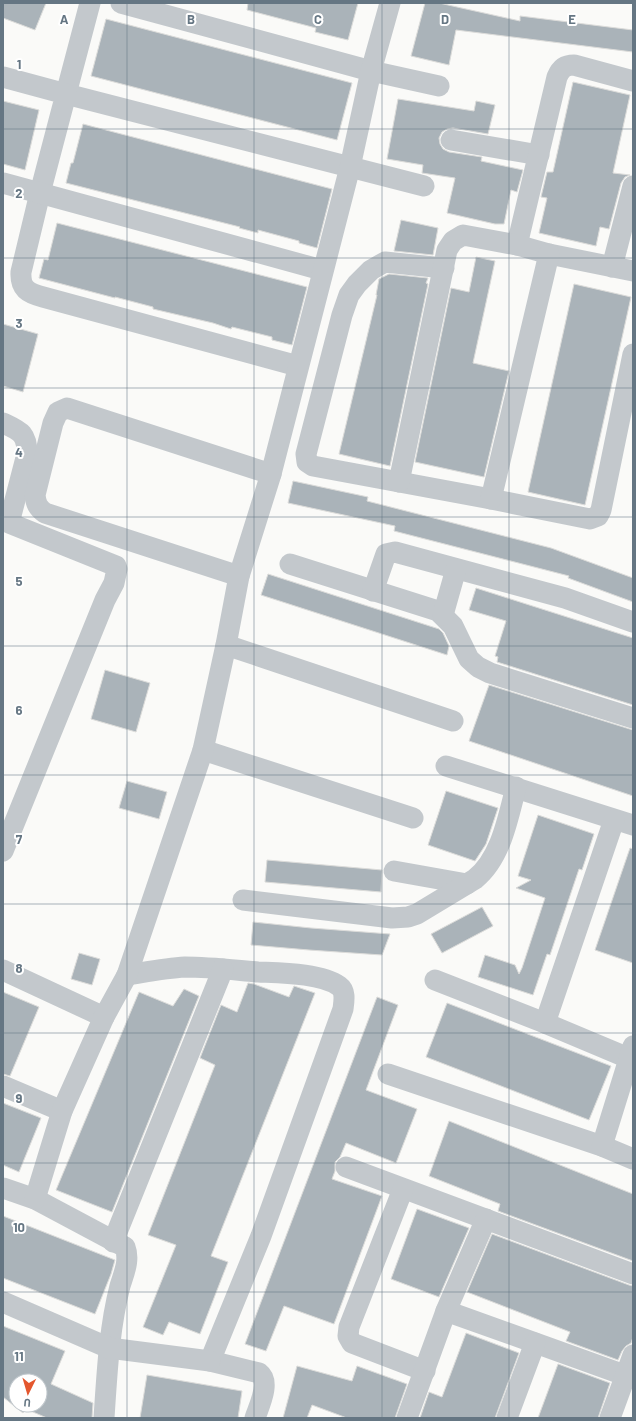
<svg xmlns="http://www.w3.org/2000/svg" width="636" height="1421" font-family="Barlow,sans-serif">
<rect width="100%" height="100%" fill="#fafaf8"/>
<g fill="#aab3b9" stroke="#dcdcda" fill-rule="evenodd">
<polygon points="3,3 46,3 35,30 3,18"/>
<polygon points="248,3 358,3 348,40 315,32 316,28 247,10"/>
<polygon points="425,3 439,3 520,21 520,16 633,30 633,52 456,30 449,65 411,56"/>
<polygon points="106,19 352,83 337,140 91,76"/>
<polygon points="573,82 630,95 613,173 630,175 625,177 621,183 609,229 600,227 596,246 539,233 547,198 541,197 547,172 553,172"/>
<polygon points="398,99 474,111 476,101 495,105 488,134 453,128 447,129 442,132 439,138 440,144 443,149 449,152 482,157 481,161 523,170 517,192 511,190 504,224 495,224 447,213 455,178 422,173 423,165 387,159"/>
<polygon points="3,101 39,110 25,170 3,164"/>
<polygon points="83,124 332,189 317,248 299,243 299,241 258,230 258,233 239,228 240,227 66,183 71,163 73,163"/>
<polygon points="401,220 438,228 433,255 394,251"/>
<polygon points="57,223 307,287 292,345 272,340 272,337 232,327 231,329 213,323 153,309 153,307 115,297 115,298 39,278 44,259 48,260"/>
<polygon points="476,257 495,261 473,363 509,371 484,477 415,462 451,288 469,292"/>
<polygon points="389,274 428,278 426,283 428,284 390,466 339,454 377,295 376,295 379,279"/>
<polygon points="574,284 631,297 585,505 528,492"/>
<polygon points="3,324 38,334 23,392 3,386"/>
<polygon points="293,481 368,497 367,501 551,548 633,578 633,602 568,578 569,576 394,531 395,526 288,503"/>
<polygon points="268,574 439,629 443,633 449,646 447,655 261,595"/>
<polygon points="476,588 633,638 633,705 497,662 498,657 495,656 506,621 469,610"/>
<polygon points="105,670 150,683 136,732 91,719"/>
<polygon points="489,685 633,730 633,796 469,741"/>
<polygon points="127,781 167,792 159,819 119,808"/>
<polygon points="446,791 498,808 486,844 475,861 428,845"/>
<polygon points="538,815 594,834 582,870 579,869 550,955 547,954 533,995 478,977 485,955 515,965 519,974 522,968 545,898 516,888 531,880 518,876"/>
<polygon points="630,848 633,849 633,963 595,950"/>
<polygon points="267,860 382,870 381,892 265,882"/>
<polygon points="482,907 493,926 442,953 431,934"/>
<polygon points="253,922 311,928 390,934 382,955 309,950 251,945"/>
<polygon points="79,953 100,959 92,985 71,979"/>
<polygon points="248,983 254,984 289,997 294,986 315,993 211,1256 228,1262 200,1334 169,1322 163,1335 143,1327 176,1245 148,1235 215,1065 200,1058 221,1005 237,1012"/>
<polygon points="184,989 199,996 112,1212 56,1190 139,992 173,1006"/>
<polygon points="3,992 39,1007 10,1076 3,1074"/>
<polygon points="377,997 398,1005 366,1090 417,1109 396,1163 346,1143 340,1157 335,1162 335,1171 332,1179 382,1196 334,1324 284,1306 266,1351 245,1344"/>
<polygon points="447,1003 611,1066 589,1120 426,1057"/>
<polygon points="3,1103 41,1118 19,1172 3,1165"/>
<polygon points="449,1121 633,1194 633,1261 498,1211 500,1204 429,1176"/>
<polygon points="417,1209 469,1228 439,1297 391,1279"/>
<polygon points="3,1216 115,1260 111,1274 95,1314 3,1278"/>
<polygon points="492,1234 629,1285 633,1286 633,1337 631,1343 626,1346 622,1351 618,1360 566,1341 570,1332 467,1292"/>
<path d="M3 1326 65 1351 51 1384 93 1403 92 1418H47L26 1409 23 1413 3 1397ZM16 1381H40V1405H16Z"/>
<polygon points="466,1333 519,1353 495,1418 420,1418 429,1392 442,1397"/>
<polygon points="558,1364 610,1383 598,1418 538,1418"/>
<polygon points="297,1366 352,1381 357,1366 407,1384 395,1418 347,1418 312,1405 307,1418 283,1418"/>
<polygon points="147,1375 242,1391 238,1418 140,1418"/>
</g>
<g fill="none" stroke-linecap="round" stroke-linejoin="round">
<g stroke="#c3c8cc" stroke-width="21">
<polyline points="90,3 66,94 424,186"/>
<polyline points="121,3 371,71 439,86"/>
<path d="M3 77 66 94 40 193 21 272C20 289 28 293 43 297L298 366"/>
<polyline points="451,140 539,155"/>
<polyline points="3,183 322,270"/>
<path d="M517 245 557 77C561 68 565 65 574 65L633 81"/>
<polyline points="612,267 633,186"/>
<polyline points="444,268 385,262 371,270 357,284 349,295 342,315 306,454 307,462 313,466 491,499 590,519 598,516 601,510 633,354"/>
<path d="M3 423C20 431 27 433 27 454L9 523 116 566 117 569 114 583 105 600 3 851"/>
<polyline points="399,482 447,250 453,241 463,235 517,245 549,254 633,271"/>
<polyline points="491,499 549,254"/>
<polyline points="290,564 438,611 453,626 469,659 478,667 490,673 633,718"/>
<path d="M239 576 45 513C38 508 36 504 35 495L53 423 58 412 67 408 271 474"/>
<polyline points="373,591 386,554 395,552 565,598 633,622"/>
<polyline points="443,615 456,569"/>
<polyline points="226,645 453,721"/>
<polyline points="203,750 413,818"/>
<polyline points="446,766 633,825"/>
<polyline points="394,871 467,884"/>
<path d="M243 900 392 918 408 917 417 914 475 879C501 858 508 818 516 787"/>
<polyline points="3,970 104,1017"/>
<path d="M127 975C146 972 166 968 185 967 209 967 234 970 258 972 280 973 321 973 339 986 346 991 344 1001 343 1009L261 1236 210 1361 259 1373C271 1382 259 1406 255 1418"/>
<polyline points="435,980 545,1023 633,1060"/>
<polyline points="545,1023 614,820"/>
<polyline points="388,1074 602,1146 633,1159"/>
<polyline points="3,1086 62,1111"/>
<polyline points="602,1146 633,1046"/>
<polyline points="346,1167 633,1274"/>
<path d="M3 1188 35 1199 125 1247C130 1260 124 1273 120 1286 109 1329 107 1374 104 1418"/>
<polyline points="403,1189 349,1327 348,1336 352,1343 425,1371"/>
<polyline points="35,1199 62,1111 104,1017 127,975 203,750 226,645 239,576 271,474 350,167 371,71 390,3"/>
<polyline points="113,1242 223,969"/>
<polyline points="3,1302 109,1348 210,1361"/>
<polyline points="446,1311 486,1219"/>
<polyline points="407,1418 446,1311 633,1378"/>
<polyline points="507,1418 535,1343"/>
<polyline points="610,1418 633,1355"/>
</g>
</g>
<path fill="none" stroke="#657683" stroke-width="1" stroke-opacity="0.55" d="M127 3V1418M254 3V1418M382 3V1418M509 3V1418M3 129H633M3 258H633M3 388H633M3 517H633M3 646H633M3 775H633M3 904H633M3 1033H633M3 1163H633M3 1292H633"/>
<g font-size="13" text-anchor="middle" font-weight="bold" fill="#657683" stroke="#fff" stroke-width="4" stroke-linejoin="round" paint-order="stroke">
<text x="64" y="24">A</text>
<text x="191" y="24">B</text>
<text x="318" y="24">C</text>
<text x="445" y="24">D</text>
<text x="572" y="24">E</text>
<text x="19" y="69">1</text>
<text x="19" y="198">2</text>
<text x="19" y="328">3</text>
<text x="19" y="457">4</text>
<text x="19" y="586">5</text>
<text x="19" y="715">6</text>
<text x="19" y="844">7</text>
<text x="19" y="973">8</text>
<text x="19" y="1103">9</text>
<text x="19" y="1232">10</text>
<text x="19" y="1361">11</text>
</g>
<rect width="636" height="1421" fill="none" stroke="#657683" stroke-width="8"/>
<g transform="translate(28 1393) rotate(185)"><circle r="19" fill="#ffffff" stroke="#c1c8cd"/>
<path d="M0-3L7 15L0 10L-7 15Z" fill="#e4572e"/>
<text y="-6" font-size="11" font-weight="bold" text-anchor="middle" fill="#657683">U</text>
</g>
</svg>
